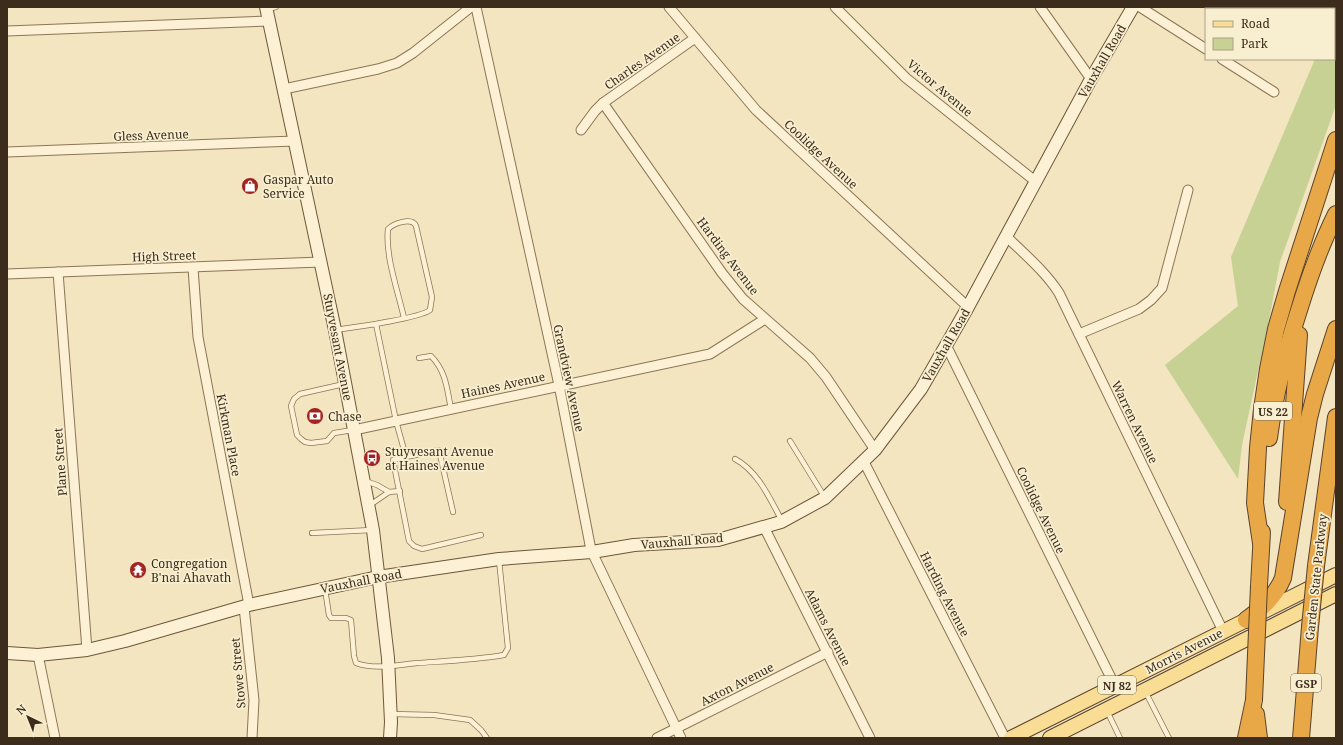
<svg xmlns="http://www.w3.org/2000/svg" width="1343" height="745" font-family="'Noto Serif',serif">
<rect width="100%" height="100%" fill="#f2e5c0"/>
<polygon fill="#c7d193" points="1336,10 1336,105 1280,262 1269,320 1242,445 1238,479 1165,365 1238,306 1231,257 1315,59 1334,59 1334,15"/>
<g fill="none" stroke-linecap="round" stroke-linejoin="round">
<g stroke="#8c7556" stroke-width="6">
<g id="lane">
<polyline points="267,9 276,7"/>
<path d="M376 324C389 321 421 317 430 310L432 297 416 226C412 217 394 223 388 229 385 256 398 291 404 318"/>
<polyline points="335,330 376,324 396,421 406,457 393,460 409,541 414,546 422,549 481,535"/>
<path d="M419 358 431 356C446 371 447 389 451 409"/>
<polyline points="344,384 300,394 294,399 291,406 297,435 301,439 305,442 311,443 327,441 334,433 353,430"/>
<polyline points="790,441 824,496"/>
<polyline points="406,457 439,450 453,512"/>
<path d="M735 459C758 471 770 499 782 521"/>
<polyline points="365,481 377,485 389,492"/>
<polyline points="370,505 389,492 400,491"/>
<polyline points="312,533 372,530"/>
<path d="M325 589 329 615 331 618H346L351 620 354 656 356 663C374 670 398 665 417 663 446 661 475 660 504 655L508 648 499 560"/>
<polyline points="1145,691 1169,738"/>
<polyline points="1107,711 1120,738"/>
<polyline points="392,714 434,715 470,720 481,730 487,738"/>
</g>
</g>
<g stroke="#8c7556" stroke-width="11">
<g id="street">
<polyline points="476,7 559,385 591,550 681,738"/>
<polyline points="669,7 756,110 968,307"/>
<polyline points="835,7 906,78 1035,181"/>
<polyline points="1040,7 1091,79"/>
<polyline points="1140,7 1206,49"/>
<polyline points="7,31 270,21"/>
<polyline points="1222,59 1274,92"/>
<polyline points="284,89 378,69 397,63 413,53 471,7"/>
<polyline points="603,103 722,273 743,299 810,358 826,377 875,450"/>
<polyline points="581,130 595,111 603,103 695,38"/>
<polyline points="7,152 295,141"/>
<path d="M1006 236C1024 254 1045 271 1059 293L1223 631"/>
<polyline points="193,268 198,337 249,605"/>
<polyline points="58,272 87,650"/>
<polyline points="7,274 321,262"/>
<polyline points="1079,334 1139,309 1151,300 1162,288 1188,190"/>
<polyline points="946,345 1115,686"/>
<polyline points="354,430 710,354 765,319"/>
<polyline points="864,462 1005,738"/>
<polyline points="764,527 870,738"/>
<polyline points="244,607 254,700 252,738"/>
<polyline points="38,655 55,738"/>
<polyline points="657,738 828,652"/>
</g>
</g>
<g stroke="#6e5639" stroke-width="14">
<g id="secondary">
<polyline points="266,7 335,330 373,530 388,658 391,722 390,738"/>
<polyline points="7,653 38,655 87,650 125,641 249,605 378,577 499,559 592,552 634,545 718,540 781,522 825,498 875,450 921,389 968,307 1091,79 1133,7"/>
</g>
</g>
<g stroke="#5a422b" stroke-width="16">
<g id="primary">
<polyline points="1011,738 1336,575"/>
<polyline points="1050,738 1336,594"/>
</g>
</g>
<g stroke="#5a422b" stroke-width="18">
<g id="highway">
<path d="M1269 438C1275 393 1286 350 1300 307 1310 275 1321 244 1336 214"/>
<polyline points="1287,502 1299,335"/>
<polyline points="1261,543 1255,503 1258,448 1262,409 1268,369 1276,329 1287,291 1336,140"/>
<polyline points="1316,566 1336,417"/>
<polyline points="1259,586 1262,532"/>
<path d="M1246 620C1262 608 1275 597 1283 578L1309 418 1315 394 1336 329"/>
<polyline points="1256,714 1259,738"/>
<polyline points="1246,738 1254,700"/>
<polyline points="1301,738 1310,627"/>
</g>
</g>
<use href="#lane" stroke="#fcf1d4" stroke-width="4.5"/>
<use href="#street" stroke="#fcf1d4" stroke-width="9"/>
<use href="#secondary" stroke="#fcf1d4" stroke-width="12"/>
<use href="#primary" stroke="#f9dd94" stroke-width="14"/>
<use href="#highway" stroke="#e9a848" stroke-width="16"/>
<g stroke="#5a422b" stroke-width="18" stroke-linecap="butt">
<g id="highway-bridge">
<polyline points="1310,627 1316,566"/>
<polyline points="1254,700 1259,586"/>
</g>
</g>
<use href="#highway-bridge" stroke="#e9a848" stroke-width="16"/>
</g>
<defs>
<g id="shop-disc" transform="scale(0.9)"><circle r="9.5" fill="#a12421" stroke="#f8eed0"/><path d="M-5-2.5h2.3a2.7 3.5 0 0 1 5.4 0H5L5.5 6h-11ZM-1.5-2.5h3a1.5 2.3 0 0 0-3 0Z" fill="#fff"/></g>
<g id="bank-disc" transform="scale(0.9)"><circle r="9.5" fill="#a12421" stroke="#f8eed0"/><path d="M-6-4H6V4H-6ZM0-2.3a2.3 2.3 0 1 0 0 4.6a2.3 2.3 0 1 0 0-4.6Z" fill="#fff"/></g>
<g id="bus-disc" transform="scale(0.9)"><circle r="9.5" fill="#a12421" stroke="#f8eed0"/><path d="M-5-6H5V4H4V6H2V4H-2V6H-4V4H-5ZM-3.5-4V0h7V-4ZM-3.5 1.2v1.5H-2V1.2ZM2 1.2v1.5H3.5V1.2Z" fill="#fff"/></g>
<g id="temple-disc" transform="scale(0.9)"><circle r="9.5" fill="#a12421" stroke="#f8eed0"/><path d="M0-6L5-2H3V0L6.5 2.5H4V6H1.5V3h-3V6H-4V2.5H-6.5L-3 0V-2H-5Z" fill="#fff"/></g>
</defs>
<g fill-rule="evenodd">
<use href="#shop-disc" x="250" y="186"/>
<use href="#bank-disc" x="315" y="416"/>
<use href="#bus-disc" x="372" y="458"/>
<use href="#temple-disc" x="138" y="570"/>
</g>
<g text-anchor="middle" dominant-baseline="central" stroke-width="3.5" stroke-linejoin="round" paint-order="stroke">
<g fill="#f8eed0" stroke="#746652" stroke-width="1">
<rect x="1254" y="402" width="38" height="18" rx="3"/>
<rect x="1291" y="674" width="30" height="18" rx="3"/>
<rect x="1098" y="676" width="38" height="18" rx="3"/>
</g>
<g font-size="11" font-weight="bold" fill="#3b2c1c">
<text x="1273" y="411">US 22</text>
<text x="1306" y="683">GSP</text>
<text x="1117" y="685">NJ 82</text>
</g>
<g font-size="12" fill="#3b2c1c" stroke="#f8eed0">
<text transform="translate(642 61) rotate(-35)">Charles Avenue</text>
<text transform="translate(1102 61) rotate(-60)">Vauxhall Road</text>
<text transform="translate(940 88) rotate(40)">Victor Avenue</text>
<text transform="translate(151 135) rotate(-2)">Gless Avenue</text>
<text transform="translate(821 154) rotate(43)">Coolidge Avenue</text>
<text transform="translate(164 256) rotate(-2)">High Street</text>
<text transform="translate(728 256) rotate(53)">Harding Avenue</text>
<text transform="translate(946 345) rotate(-60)">Vauxhall Road</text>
<text transform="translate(338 347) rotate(79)">Stuyvesant Avenue</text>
<text transform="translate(569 378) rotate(78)">Grandview Avenue</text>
<text transform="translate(503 385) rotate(-12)">Haines Avenue</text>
<text transform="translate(1135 422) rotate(64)">Warren Avenue</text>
<text transform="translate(229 435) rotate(79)">Kirkman Place</text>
<text transform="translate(60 462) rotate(-94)">Plane Street</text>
<text transform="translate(1041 510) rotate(64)">Coolidge Avenue</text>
<text transform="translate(682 541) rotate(-5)">Vauxhall Road</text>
<text transform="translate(1316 577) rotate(-84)">Garden State Parkway</text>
<text transform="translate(361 581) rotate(-11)">Vauxhall Road</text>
<text transform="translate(945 594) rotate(63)">Harding Avenue</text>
<text transform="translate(828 627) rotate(63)">Adams Avenue</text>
<text transform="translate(1184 651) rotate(-27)">Morris Avenue</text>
<text transform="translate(238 673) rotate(-95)">Stowe Street</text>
<text transform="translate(737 684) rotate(-27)">Axton Avenue</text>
</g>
<g font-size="12" fill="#3b2c1c" stroke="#f8eed0" text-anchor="start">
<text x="263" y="179">Gaspar Auto<tspan x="263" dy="14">Service</tspan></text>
<text x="328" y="416">Chase</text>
<text x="385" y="451">Stuyvesant Avenue<tspan x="385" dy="14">at Haines Avenue</tspan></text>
<text x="151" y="563">Congregation<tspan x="151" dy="14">B'nai Ahavath</tspan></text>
</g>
</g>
<rect width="1343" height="745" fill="none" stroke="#3b2c1c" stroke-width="16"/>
<rect x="1205" y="8" width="130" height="52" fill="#f8eed0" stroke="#aca088"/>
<rect x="1213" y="21" width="20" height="6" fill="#f9dd94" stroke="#aca088"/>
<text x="1241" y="28" font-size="12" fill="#3b2c1c">Road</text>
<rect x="1213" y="38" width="20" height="12" fill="#c7d193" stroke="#aca088"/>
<text x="1241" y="48" font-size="12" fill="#3b2c1c">Park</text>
<g transform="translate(28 717) rotate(317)" stroke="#f8eed0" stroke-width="3" paint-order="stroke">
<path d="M0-3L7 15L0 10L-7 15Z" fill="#3b2c1c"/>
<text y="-6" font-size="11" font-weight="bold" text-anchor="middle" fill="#3b2c1c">N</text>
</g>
</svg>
